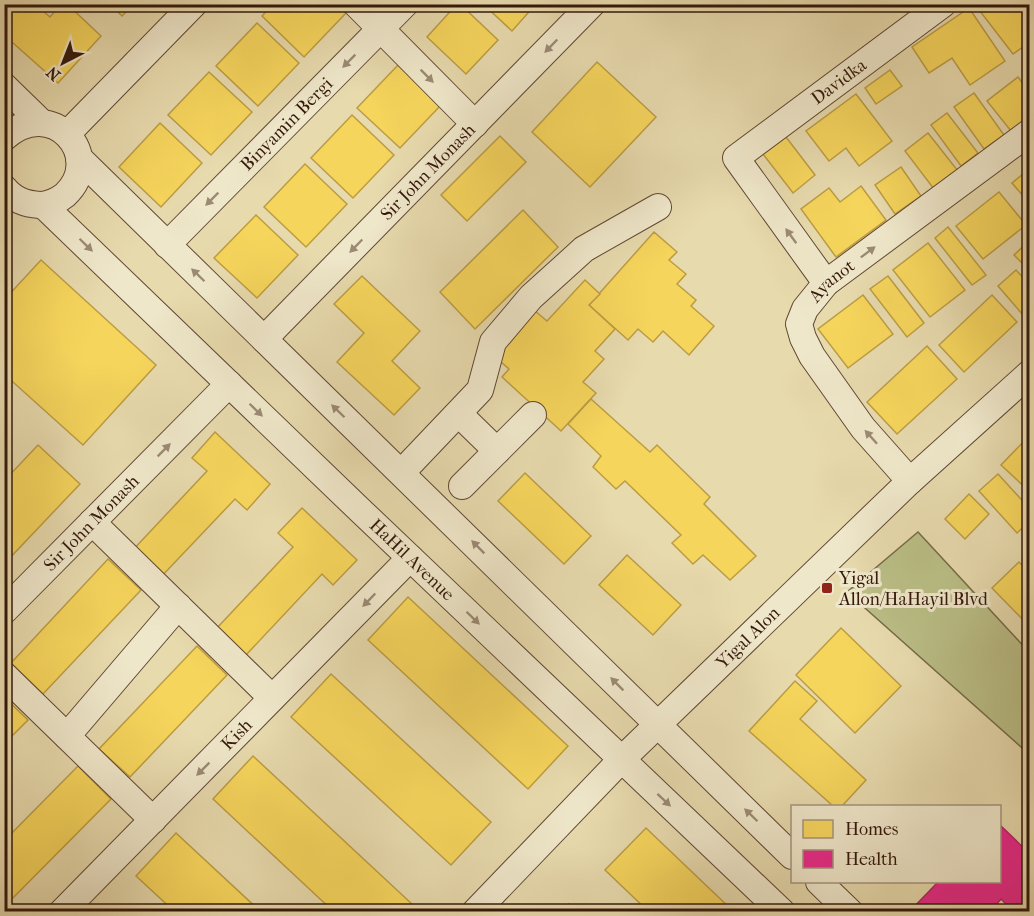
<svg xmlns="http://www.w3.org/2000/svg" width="1034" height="916" font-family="'IM FELL French Canon',serif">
<rect width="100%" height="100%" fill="#e7daad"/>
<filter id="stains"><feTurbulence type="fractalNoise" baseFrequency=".00333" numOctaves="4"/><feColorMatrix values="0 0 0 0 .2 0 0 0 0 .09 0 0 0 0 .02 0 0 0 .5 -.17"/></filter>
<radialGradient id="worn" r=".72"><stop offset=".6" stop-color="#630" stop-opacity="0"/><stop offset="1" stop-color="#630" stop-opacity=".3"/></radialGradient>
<polygon fill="#babe86" stroke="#776b48" stroke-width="1.5" points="918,532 1029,652 1029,754 847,592"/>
<g fill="#f6d55c" stroke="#bc9c44" stroke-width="1.5">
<polygon points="4,4 35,4 50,17 61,4 67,4 101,36 58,83 4,35"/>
<polygon points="110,4 134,4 122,16"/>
<polygon points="273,4 336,4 346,13 304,57 262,16"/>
<polygon points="457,4 460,4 498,40 466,74 427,37"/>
<polygon points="483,4 536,4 512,31"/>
<polygon points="979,4 1030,4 1030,42 1013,54 976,6"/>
<polygon points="969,8 1005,61 970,85 952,58 929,73 912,47"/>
<polygon points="257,23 299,63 258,106 216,66"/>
<polygon points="597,62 656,117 590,187 532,132"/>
<polygon points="398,65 441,105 400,148 357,108"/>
<polygon points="890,70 902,86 876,104 865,88"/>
<polygon points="209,72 252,112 211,155 168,115"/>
<polygon points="1018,77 1030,93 1030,117 1011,131 987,101"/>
<polygon points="974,93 1004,135 984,149 954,107"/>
<polygon points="856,94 892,141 859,166 846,148 829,161 806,131"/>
<polygon points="947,113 978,153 961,166 931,125"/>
<polygon points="352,115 394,155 353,198 311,158"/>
<polygon points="160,123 202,163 161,207 119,167"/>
<polygon points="928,133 958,171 934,189 905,151"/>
<polygon points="500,136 526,162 467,221 441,195"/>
<polygon points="786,137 815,175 793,193 763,154"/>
<polygon points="305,164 347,204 306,247 264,207"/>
<polygon points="901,167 921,196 895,214 875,185"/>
<polygon points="1030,168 1030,204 1012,183"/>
<polygon points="861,186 886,220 836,257 801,209 829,188 840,202"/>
<polygon points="999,192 1026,225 983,259 956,226"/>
<polygon points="523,210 558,247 475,329 440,292"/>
<polygon points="256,215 298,255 257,298 214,258"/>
<polygon points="948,227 986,275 972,285 935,238"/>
<polygon points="654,232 677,252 669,260 686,274 677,284 696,300 691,306 714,326 689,355 663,331 653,342 638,329 628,340 589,305"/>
<polygon points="1030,240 1030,271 1014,255"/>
<polygon points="928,243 965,290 930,317 893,270"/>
<polygon points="41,260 156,365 83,445 4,374 4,300"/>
<polygon points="1016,270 1030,285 1030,309 1023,315 998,286"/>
<polygon points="362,276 420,331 392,361 420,388 394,415 337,362 364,333 334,304"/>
<polygon points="888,276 924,323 907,337 870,289"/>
<polygon points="585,280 600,294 589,305 615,329 595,351 604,359 583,382 596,393 561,431 502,377 509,369 494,356 535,311 547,321"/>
<polygon points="863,295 893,334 848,368 818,329"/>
<polygon points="992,295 1017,322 964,372 939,345"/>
<polygon points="927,346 957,379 897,434 867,402"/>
<polygon points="591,399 650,452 657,445 710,497 704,504 756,556 730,580 703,555 693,564 672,543 681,535 625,481 616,489 593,467 601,456 568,424"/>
<polygon points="215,432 270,484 247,510 235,499 159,579 131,552 207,471 192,458"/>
<polygon points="1030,435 1030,492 1001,465"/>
<polygon points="38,445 80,484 4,564 4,481"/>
<polygon points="525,473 591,536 564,564 498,501"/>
<polygon points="998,474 1030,509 1030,521 1017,533 979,491"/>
<polygon points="969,494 989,514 965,539 945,519"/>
<polygon points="302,508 357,560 333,585 322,574 246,655 217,628 293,547 278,533"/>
<polygon points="627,555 681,605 653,635 599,585"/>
<polygon points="108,559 141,590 43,694 11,663"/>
<polygon points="1019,562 1030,573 1030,623 1028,625 992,588"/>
<polygon points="408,597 568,746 528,789 368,640"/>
<polygon points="841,628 901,686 855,733 796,675"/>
<polygon points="197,646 227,675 130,777 99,749"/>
<polygon points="331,674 491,822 451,865 291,717"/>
<polygon points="795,681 817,701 800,719 866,780 842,806 833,806 749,731"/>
<polygon points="4,697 28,720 4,744"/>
<polygon points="253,756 413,905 407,912 334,912 213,799"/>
<polygon points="78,766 111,799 5,906 4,841"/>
<polygon points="646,828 734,912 649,912 605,870"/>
<polygon points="176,833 261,912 175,912 136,876"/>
<polygon points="569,904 577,912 563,912"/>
</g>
<polygon fill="#e7298a" stroke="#b12464" stroke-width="1.5" points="1000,825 1030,854 1030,912 1014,912 1001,899 990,912 909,912 938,882 1000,882"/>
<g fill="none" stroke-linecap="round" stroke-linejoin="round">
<g stroke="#614834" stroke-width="28">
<g id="minor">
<polyline points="356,4 475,124"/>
<polyline points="4,86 41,122"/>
<polyline points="67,134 194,4"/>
<path d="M4 138C52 94 106 157 65 195 59 200 48 205 40 205 25 204 14 200 4 188"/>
<polyline points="79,158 792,856"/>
<path id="s1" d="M43 205 363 513 782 912"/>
<path id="s2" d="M167 245 405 4"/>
<path id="s3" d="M826 283 736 158 943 4"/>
<path id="s4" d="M264 339 592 4"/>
<polyline points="459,414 497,451"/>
<polyline points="402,472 480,390 493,342 531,297 584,249 658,207"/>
<path id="s5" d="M910 481 863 428 812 356 803 338 799 324 805 309 826 283 1030 132"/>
<polyline points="462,486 533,415"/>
<polyline points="92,522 272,698"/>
<path id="s6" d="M4 611 229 384"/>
<polyline points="4,675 153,820"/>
<polyline points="67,736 178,606"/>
<polyline points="819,882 850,912"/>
<path id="s7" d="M62 912 410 558"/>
<path id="s8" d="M475 912 621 760 910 481 1030 373"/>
</g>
</g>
<use href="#minor" stroke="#efe7ca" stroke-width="26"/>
</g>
<defs><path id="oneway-solid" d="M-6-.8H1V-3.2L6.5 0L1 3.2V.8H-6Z" transform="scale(1.5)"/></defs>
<g fill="#9b8a74">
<use href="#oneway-solid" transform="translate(551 46) rotate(134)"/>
<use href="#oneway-solid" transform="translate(349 61) rotate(135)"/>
<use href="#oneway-solid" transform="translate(427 76) rotate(45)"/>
<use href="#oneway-solid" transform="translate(212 199) rotate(135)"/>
<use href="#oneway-solid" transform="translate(791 236) rotate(-126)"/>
<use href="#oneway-solid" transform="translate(86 245) rotate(44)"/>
<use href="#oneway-solid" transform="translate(356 246) rotate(134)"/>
<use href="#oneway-solid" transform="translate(868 252) rotate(-37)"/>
<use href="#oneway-solid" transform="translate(198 275) rotate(-136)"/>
<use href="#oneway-solid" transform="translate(256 410) rotate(44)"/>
<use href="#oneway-solid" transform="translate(338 411) rotate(-136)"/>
<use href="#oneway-solid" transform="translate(871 437) rotate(-132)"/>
<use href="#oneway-solid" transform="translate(164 450) rotate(-45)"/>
<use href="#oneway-solid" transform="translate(478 547) rotate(-135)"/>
<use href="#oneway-solid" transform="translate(369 600) rotate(134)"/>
<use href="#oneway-solid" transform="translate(473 618) rotate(44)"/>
<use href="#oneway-solid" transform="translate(617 684) rotate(-135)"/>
<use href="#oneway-solid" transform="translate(203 769) rotate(135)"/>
<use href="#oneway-solid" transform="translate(664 800) rotate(43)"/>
<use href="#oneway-solid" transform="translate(751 815) rotate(-136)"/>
</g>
<rect fill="#8f2418" stroke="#efe7ca" stroke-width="2" x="821" y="582" width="12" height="12" rx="3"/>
<g text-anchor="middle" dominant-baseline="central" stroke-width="6" stroke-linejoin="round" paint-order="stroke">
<g font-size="18" fill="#34180b" stroke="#efe7ca">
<text stroke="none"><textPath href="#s3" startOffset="282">Davidka</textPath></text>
<text stroke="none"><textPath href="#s2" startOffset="170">Binyamin Bergi</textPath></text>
<text stroke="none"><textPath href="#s4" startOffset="234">Sir John Monash</textPath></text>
<text stroke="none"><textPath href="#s5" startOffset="249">Ayanot</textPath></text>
<text stroke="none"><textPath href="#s6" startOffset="124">Sir John Monash</textPath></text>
<text stroke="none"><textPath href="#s1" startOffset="512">HaHil Avenue</textPath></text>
<text stroke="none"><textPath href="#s8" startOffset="387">Yigal Alon</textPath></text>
<text stroke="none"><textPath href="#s7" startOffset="249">Kish</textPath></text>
</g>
<g font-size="18" fill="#34180b" stroke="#efe7ca" text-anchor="start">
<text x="839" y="578">Yigal<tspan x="839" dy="21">Allon/HaHayil Blvd</tspan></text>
</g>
</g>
<rect width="1034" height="916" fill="none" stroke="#e7daad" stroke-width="24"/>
<rect x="6" y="6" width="1022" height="904" fill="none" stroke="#34180b" stroke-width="3"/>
<rect x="12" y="12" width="1010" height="892" fill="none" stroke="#34180b" stroke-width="1.5"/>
<rect x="791" y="805" width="210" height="78" fill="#efe7ca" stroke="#a4947e" stroke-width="1.5"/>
<rect x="803" y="820" width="30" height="18" fill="#f6d55c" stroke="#a4947e" stroke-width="1.5"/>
<text x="845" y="835" font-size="18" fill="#34180b">Homes</text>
<rect x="803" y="850" width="30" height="18" fill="#e7298a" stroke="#a4947e" stroke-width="1.5"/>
<text x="845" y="865" font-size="18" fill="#34180b">Health</text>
<g transform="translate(63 63) rotate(222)" stroke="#efe7ca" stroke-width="4.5" paint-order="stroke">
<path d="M0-4.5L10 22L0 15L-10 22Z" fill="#34180b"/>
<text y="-9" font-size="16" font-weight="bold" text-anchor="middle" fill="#34180b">N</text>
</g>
<rect width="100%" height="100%" filter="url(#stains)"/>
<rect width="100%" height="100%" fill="url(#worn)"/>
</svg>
